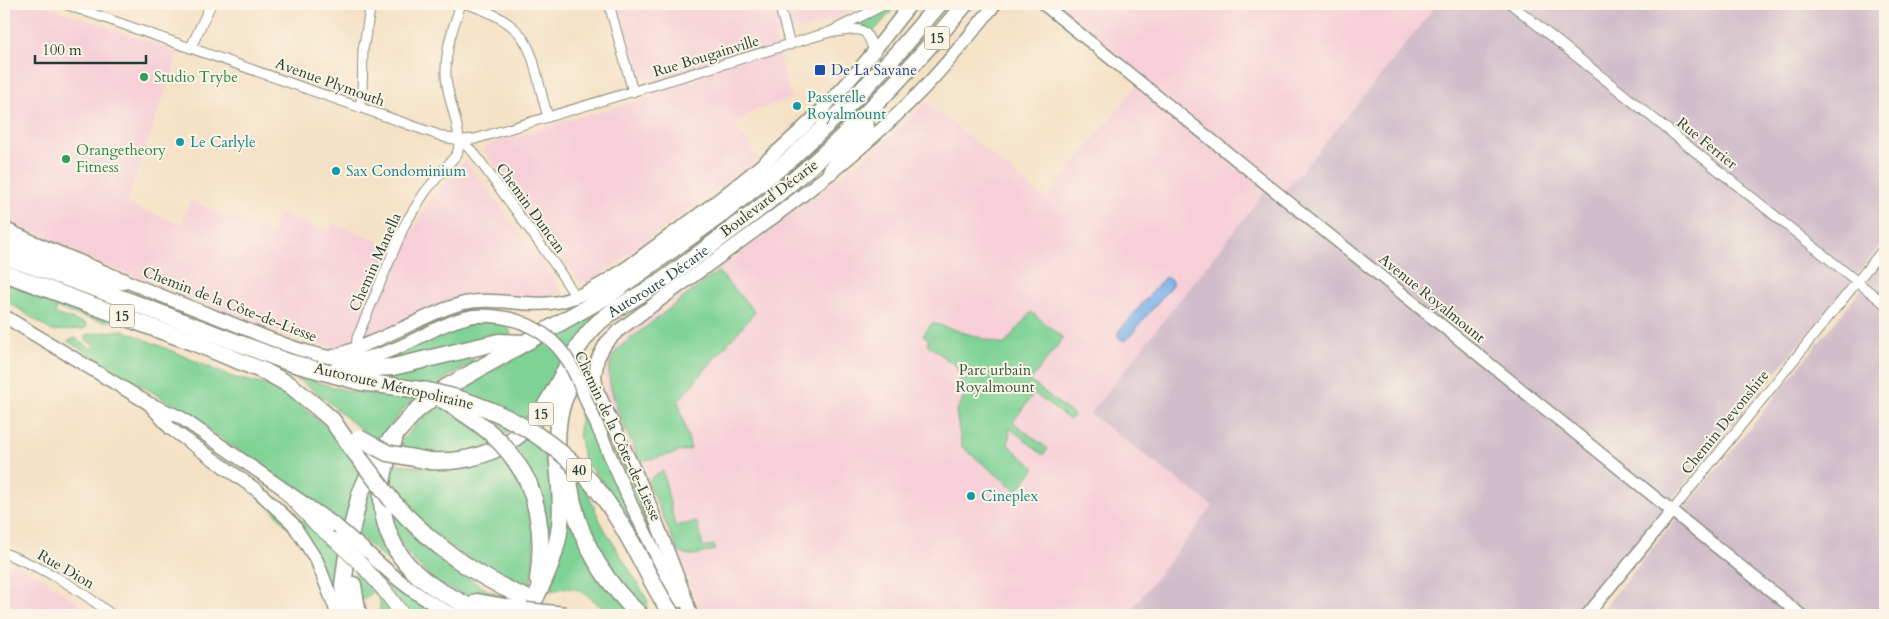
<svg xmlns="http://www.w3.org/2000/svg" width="1889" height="619" font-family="Cardo,serif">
<rect width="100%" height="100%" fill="#fcf5e5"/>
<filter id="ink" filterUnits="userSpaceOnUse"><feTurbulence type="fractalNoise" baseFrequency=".02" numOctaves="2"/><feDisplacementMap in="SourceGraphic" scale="10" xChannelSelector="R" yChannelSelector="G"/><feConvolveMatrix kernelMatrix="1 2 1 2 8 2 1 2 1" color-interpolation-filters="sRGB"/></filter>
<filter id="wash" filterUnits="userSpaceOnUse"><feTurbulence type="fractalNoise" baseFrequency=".0096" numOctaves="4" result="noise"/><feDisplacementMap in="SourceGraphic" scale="20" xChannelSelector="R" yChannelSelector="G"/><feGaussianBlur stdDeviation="1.12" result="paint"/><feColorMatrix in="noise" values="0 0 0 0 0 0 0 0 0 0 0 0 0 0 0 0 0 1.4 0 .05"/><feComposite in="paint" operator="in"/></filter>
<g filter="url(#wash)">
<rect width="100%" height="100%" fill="#f5e1c6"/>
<g fill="#f6cfd8">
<polygon points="4,4 40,4 179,52 126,204 181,224 191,201 271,234 279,213 329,232 333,223 401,251 433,196 465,160 548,270 561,290 559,294 541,297 499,294 469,294 442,304 372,336 348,340 345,346 334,347 317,345 287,336 101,263 79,254 72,248 4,220"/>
<polygon points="626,4 866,4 827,22 799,30 797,28 778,33 774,39 791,99 755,110 734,125 759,158 590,282 580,282 484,150 487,146 568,120 654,97 650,77 640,75 618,6"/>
<polygon points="1052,4 1437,4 1373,85 1279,198 1090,414 1214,506 1127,615 703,615 647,484 607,396 605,377 606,364 610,352 623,338 779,225 896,131 926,102 1046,199 1142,79"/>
<polygon points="4,561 42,577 94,615 4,615"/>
</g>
<g fill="#d1bdca">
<polygon points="1437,4 1885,4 1885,240 1576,615 1127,615 1213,506 1090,414 1268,188 1279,198 1373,85"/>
<polygon points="1885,260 1885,615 1598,615 1722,463"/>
</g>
<g fill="#7ed295" stroke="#4e8864">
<polygon points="895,4 897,5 874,31 871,32 865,27 856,25 856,23"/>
<path d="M718 271 755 312 678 401 691 449 647 460H639C630 438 608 394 609 371 610 362 613 354 620 347Z"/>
<path d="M4 281 118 321C97 323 77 315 57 308L55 314 86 324 87 327 83 329 52 331 4 299Z"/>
<polygon points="1031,312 1063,338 1030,381 1074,415 1070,420 1034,393 1013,422 1048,449 1043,455 1010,428 1008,445 1035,468 1017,491 962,447 956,412 964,397 957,367 927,344 929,340 923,335 932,323 1004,345"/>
<path d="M594 316 596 319 529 421 474 453 436 456 397 448C428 403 465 385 512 360 539 346 567 331 594 316Z"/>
<polygon points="489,322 508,325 511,335 373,364 389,359 454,327 466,324"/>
<polygon points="123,330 232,377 275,387 291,397 326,427 362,472 346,525 174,405 67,341 76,338 81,343 85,344 92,349 94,345 86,340 85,336 90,334"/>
<path d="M462 359H473L474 362 438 383 408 404 378 440C354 427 337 408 316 392 306 384 294 377 283 370 311 381 338 390 368 394L376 375Z"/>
<polygon points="587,376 590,376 594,399 629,471 662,549 659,550 648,529 585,383"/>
<polygon points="581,402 631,515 643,546 617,502 602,481 584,461 579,433"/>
<polygon points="527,436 553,454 554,517 548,552 525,464 514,446"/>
<path d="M502 453 524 488 534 522 533 569 529 592C475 570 420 529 387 480L394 463 418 467 444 468Z"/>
<polygon points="235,468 341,552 339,612 322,565"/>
<path d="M663 471 675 526 697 522 703 547 714 545 715 550C702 553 689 559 678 551L648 482 651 478Z"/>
<polygon points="572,472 584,485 602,525 644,594 648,601 646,613 622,591 592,545"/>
<polygon points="374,488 408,576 406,577 357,534 366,496"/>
<path d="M389 508C418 541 449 567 486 589 498 595 510 600 521 606L459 593 434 581 402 548Z"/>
<path d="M570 513 632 615C626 615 617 617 612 614 588 601 585 581 551 591L560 553 565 515Z"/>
<polygon points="365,559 398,589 440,615 408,615"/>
<polygon points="355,564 397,615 380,615 380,600 373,591 363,600 356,595"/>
</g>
<polygon fill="#7bb0e9" stroke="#4d768e" points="1165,277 1172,281 1172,285 1127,340 1124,341 1118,337 1118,332"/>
</g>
<g filter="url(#ink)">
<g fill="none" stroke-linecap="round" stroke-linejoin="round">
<g stroke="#8a8f7d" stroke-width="11">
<g id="minor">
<polyline points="65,4 447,138 463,140 475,139 830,32 886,4"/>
<path d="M467 4C539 27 529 55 548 117"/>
<polyline points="609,4 633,92"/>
<polyline points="779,4 790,45"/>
<polyline points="1511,4 1885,304"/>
<path d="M835 32C861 29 866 24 874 52"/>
<polyline points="191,47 211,4"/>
<polyline points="359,107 362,97 363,50 371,4"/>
<polyline points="460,140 474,153 556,266 576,297"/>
<path d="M356 350 357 338 405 224 425 192 457 154C465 135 446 98 446 75 445 50 453 27 461 4"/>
<polyline points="1672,511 1885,247"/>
<path d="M4 553C48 570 75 586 112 615"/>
</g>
</g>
<g stroke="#8a8f7d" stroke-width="14">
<g id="tertiary">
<polyline points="1043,4 1801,615"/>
<polyline points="1587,615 1672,511"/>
</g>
</g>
<g stroke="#8a8f7d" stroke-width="15">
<g id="secondary">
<path d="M4 228C37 245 71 257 105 272 143 289 182 304 221 319 257 333 320 363 358 359 400 355 433 323 474 316"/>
<polyline points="4,316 148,403 180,417 337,526"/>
<path d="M331 357C356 349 378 340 401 329 421 320 442 308 464 303 500 295 536 312 572 298 605 286 633 263 661 242 724 198 784 150 837 94 864 66 887 34 911 4"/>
<polyline points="151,406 171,429 258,491 293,524 317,561 338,615"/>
<polyline points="589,407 631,504 679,601"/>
<path d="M366 551C393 577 421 600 455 615"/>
<path d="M691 615 685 596 646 495 597 390 595 376 598 358 606 343 618 331C719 255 830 184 919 93 946 66 971 34 995 4"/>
</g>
</g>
<g stroke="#8a8f7d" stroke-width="16">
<g id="primary">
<polyline points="286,492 317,525 335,540"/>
<polyline points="363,566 384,590 403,615"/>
</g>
</g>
<g stroke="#8a8f7d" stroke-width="19">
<g id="motorway">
<polyline points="831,171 845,150 866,126"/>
<polyline points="4,244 97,277 123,281"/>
<polyline points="4,256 100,290 288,362 361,382 428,391"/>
<polyline points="4,273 195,343 266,372 290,385 317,407 332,420 350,446"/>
<polyline points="337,370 393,367 499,342 522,343"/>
<path d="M394 440C389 455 383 469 382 485 379 539 406 575 453 598 465 605 478 611 491 615"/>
<path id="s1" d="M430 461C461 463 491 455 516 437 559 406 562 356 599 322 617 306 639 296 659 283 692 260 724 235 756 211 834 151 903 79 965 4"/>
<path d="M569 481C576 534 601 579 640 615"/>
<path d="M528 482C541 515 543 545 538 580"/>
<path d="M393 502C433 546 476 577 531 600"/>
<polyline points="353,585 358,615"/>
<path d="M536 597C547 574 557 552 560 525 564 492 554 459 558 426 559 410 565 396 571 382"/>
<polyline points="477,602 526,611"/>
<polyline points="346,615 343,585 349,540 360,494 377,455 416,411 445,388 609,295 723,213 788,161 849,104 900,50 939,4"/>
</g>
</g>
<use href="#minor" stroke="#fff" stroke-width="9"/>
<use href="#tertiary" stroke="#fff" stroke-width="11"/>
<use href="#secondary" stroke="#fff" stroke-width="12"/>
<use href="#primary" stroke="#fff" stroke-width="14"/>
<use href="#motorway" stroke="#fff" stroke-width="16"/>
<g stroke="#8a8f7d" stroke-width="15" stroke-linecap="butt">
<g id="secondary-bridge">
<path d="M474 316C513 313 550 329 570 364 578 378 583 393 589 407"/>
<polyline points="337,526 366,551"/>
</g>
</g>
<g stroke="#8a8f7d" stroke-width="16" stroke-linecap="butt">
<polyline id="primary-bridge" points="335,540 363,566"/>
</g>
<g stroke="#8a8f7d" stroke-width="19" stroke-linecap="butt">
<g id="motorway-bridge">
<path d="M428 391C504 406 575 449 616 516 637 548 651 584 672 615"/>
<path d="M443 400C481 423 507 441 528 482"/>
<polyline points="359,438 387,453 430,461"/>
<polyline points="350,446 393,502"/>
<polyline points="526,611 565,615"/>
</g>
</g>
<use href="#secondary-bridge" stroke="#fff" stroke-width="12"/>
<use href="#primary-bridge" stroke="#fff" stroke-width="14"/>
<use href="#motorway-bridge" stroke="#fff" stroke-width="16"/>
</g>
</g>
<rect fill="#1a4fb4" stroke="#fcf5e5" stroke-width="2" x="814" y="64" width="12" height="12" rx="2.5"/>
<g fill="#2e9e5b" stroke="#fcf5e5" stroke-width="2">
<circle cx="144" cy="77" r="5"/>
<circle cx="66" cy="159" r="5"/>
</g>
<g fill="#0f9aa8" stroke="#fcf5e5" stroke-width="2">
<circle cx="797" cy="106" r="5"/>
<circle cx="180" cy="142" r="5"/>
<circle cx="336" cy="171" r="5"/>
<circle cx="971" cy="496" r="5"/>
</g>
<g text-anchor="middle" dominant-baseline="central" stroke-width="4" stroke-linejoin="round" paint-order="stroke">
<g fill="#fcf5e5" stroke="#617469" stroke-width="1">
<rect x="924.5" y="26.5" width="25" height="23" rx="4"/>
<rect x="109.5" y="304.5" width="25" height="23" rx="4"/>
<rect x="528.5" y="402.5" width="25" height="23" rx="4"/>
<rect x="566.5" y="458.5" width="25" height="23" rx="4"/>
</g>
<g font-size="14" font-weight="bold" fill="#1f3d34">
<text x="937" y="38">15</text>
<text x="122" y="316">15</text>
<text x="541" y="414">15</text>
<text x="579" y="470">40</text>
</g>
<g font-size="15" fill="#1f3d34" stroke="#fcf5e5">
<text transform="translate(706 56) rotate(-17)">Rue Bougainville</text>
<text transform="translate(330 82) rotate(20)">Avenue Plymouth</text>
<text transform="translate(1707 143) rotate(39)">Rue Ferrier</text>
<text transform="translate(769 198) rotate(-37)">Boulevard Décarie</text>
<text transform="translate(531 208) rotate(54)">Chemin Duncan</text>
<text transform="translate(375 262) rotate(-66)">Chemin Manella</text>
<text stroke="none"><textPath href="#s1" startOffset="306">Autoroute Décarie</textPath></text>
<text transform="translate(1432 298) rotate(39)">Avenue Royalmount</text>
<text transform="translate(230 304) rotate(21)">Chemin de la Côte-de-Liesse</text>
<text transform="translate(394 386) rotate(13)">Autoroute Métropolitaine</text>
<text transform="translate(1725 422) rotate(-51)">Chemin Devonshire</text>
<text transform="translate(618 436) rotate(65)">Chemin de la Côte-de-Liesse</text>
<text transform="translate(66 569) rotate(30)">Rue Dion</text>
</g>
<g font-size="15" fill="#164399" stroke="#fcf5e5" text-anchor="start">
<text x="831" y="70">De La Savane</text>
</g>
<g font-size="15" fill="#27864d" stroke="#fcf5e5" text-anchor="start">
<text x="154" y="77">Studio Trybe</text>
<text x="76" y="150">Orangetheory<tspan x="76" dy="17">Fitness</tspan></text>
</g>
<g font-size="15" fill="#0d838f" stroke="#fcf5e5" text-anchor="start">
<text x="807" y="97">Passerelle<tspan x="807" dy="17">Royalmount</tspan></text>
<text x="190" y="142">Le Carlyle</text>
<text x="346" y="171">Sax Condominium</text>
<text x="981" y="496">Cineplex</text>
</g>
<g font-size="15" fill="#325b47" stroke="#fcf5e5">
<text x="995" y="370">Parc urbain<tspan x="995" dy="17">Royalmount</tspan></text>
</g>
</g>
<rect width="1889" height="619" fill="none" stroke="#fcf5e5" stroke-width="20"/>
<path d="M35 55v8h111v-8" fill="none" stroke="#1f3d34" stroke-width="2.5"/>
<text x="42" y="55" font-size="15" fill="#1f3d34" stroke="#fcf5e5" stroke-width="4" paint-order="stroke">100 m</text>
</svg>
